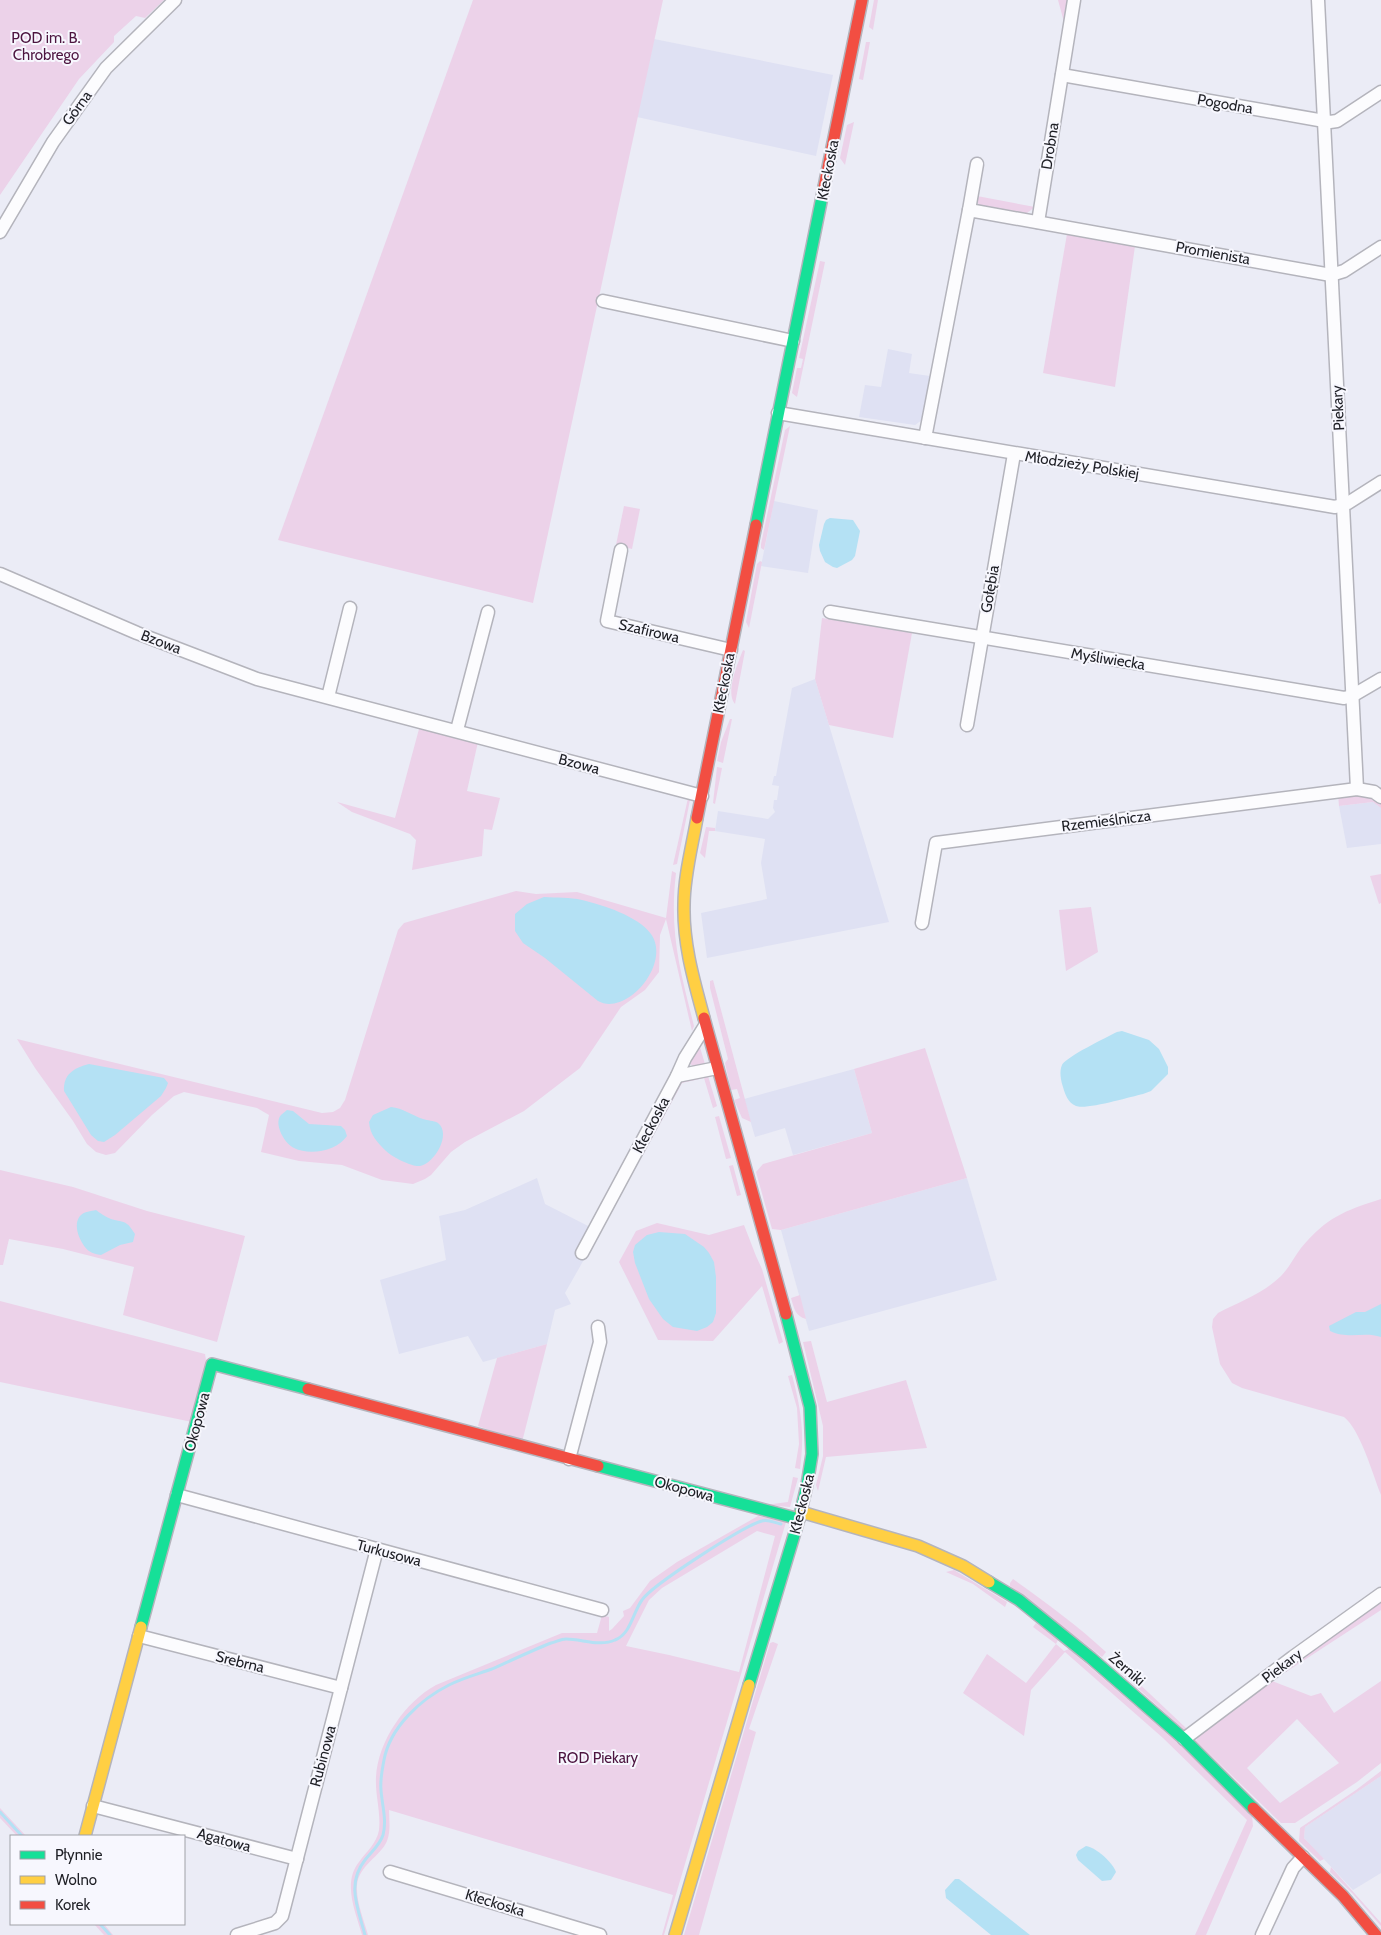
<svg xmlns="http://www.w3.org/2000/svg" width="1381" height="1935" font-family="Cabin,sans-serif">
<rect width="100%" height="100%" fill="#ebecf6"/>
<g fill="#dfe1f3">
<polygon points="654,39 833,75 816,156 637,117"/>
<polygon points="888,349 912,354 909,373 930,376 922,420 915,425 859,417 865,385 881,387"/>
<polygon points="774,501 818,510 808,573 761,566"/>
<polygon points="815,679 889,922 707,958 701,913 767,899 761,863 765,839 715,831 718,811 768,819 775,812 773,808 774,800 777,800 779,786 772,785 774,776 776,776 792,688"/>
<polygon points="1373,802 1381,808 1381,844 1347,848 1339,806"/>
<polygon points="854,1069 872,1133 793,1155 785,1128 755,1137 744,1099"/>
<polygon points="537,1178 545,1204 590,1227 586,1256 565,1293 571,1304 555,1310 547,1344 483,1362 468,1336 399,1354 380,1280 446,1260 439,1216 465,1210"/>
<polygon points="967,1178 997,1280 809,1331 781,1230"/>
<polygon points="1381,1776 1381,1873 1353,1890 1304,1838 1305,1827"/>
</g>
<g fill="#ecd2e9" fill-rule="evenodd">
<polygon points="0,0 164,0 145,18 136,16 114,36 114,42 79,79 0,195"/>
<polygon points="473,0 663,0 533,603 278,540"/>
<polygon points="874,0 878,0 873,30 869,27"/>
<polygon points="1058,0 1068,0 1064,22"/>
<polygon points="866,42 870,42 863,80 859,79"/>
<polygon points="854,122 845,165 840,158 847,125"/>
<polygon points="977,196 1035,207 1027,213 1020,213 979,205 977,201"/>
<polygon points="1067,234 1135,246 1115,387 1043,373"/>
<polygon points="820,261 825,262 797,397 792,393 797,368 801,368 803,359 799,358"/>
<polygon points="790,426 764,550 761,548 761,544 785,430"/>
<polygon points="624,506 640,509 632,549 616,545"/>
<polygon points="760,561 762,562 749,628 746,622 757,564"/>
<polygon points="822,618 912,633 893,738 829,725 815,679"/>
<path d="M743 650 745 651 735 704C725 692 738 663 743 650Z"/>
<polygon points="730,719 732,719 723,763 717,761 721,742"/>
<polygon points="419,729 478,742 467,791 500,798 492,830 484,829 482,856 412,870 416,840 410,834 352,812 337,802 395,818"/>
<polygon points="717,767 722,768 715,804 713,803"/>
<polygon points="1354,793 1370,798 1381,804 1381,808 1373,802 1339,806 1338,795"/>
<polygon points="688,798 690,800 677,864 673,865"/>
<polygon points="706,827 715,828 715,831 709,831 705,858 700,853"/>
<path d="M672 871 676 873C669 932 680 970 694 1026L692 1031 666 919 660 935 659 972 645 990 621 1007 580 1068 524 1111 465 1142 451 1152 431 1175 425 1179 413 1184 382 1180 342 1165 299 1161 261 1152 269 1115 257 1108 184 1092 174 1096 152 1115 115 1153 106 1155 96 1152 87 1144 73 1121 35 1068 17 1039 322 1113 333 1112 340 1108 345 1100 398 930 404 923 516 891 536 894 577 892 666 918Z"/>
<polygon points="1381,874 1381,903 1379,904 1370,876"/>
<polygon points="1091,907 1098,952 1066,971 1059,910"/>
<polygon points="713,980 751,1122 742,1118 734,1100 740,1098 737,1089 731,1090 725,1063 728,1059 710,988 710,981"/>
<polygon points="699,1044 705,1064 704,1066 696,1068 690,1064 689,1061"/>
<polygon points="925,1048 967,1178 781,1230 772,1229 756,1172 763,1164 872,1133 854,1069"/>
<polygon points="708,1076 717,1106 713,1108 704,1078 682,1083 643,1155 641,1153 678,1082"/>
<polygon points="719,1116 731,1158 726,1159 715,1117"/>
<polygon points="733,1165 741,1195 737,1196 729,1166"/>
<polygon points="0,1170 73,1187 147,1211 245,1236 217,1342 123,1315 134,1267 63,1249 9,1239 3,1265 0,1265"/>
<path d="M1381 1199V1495C1373 1475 1360 1429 1344 1417L1242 1388 1232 1383 1220 1364 1212 1327 1213 1319 1218 1313C1239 1302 1264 1293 1281 1276 1289 1268 1294 1257 1301 1248 1327 1217 1344 1211 1381 1199Z"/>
<polygon points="657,1223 709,1235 744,1225 756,1256 762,1269 783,1342 779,1344 762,1286 713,1341 658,1340 619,1262 636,1231"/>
<path d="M800 1295 806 1319C795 1316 794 1308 791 1298Z"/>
<polygon points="0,1301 205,1354 207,1366 192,1422 0,1382"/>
<polygon points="811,1341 827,1402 906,1380 927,1448 826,1457 818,1491 816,1485 823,1456 823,1426 803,1342"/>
<polygon points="547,1344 522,1442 478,1426 497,1358"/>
<path d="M792 1375C801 1409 805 1434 800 1469L795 1468 799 1444 797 1408 788 1376Z"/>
<polygon points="793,1477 798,1478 790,1507 765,1505 788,1502"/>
<path d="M758 1516 786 1522 664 1935H662L673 1895 389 1810C389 1820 391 1830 387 1841 380 1857 359 1865 357 1885 356 1902 364 1920 368 1935H362C356 1913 342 1883 359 1862 366 1852 377 1843 379 1830 381 1812 375 1795 376 1777 378 1741 405 1702 436 1685L562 1633H597L602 1615 609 1617V1631L612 1629 624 1616 623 1611 630 1608 650 1581 677 1562ZM757 1531 775 1536 739 1672 669 1655 626 1646 649 1600 662 1588Z"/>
<polygon points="954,1570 1007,1602 1005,1607 973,1584 946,1572"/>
<path d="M1013 1579C1045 1602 1077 1625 1106 1652L1102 1657 1010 1586V1583Z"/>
<polygon points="1381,1599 1381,1610 1286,1672 1286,1668"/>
<polygon points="1036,1623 1058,1640 1056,1644 1064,1651 1069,1649 1176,1741 1252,1815 1253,1826 1206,1935 1195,1935 1247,1820 1163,1738 1065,1652 1031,1690 1024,1736 963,1693 987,1654 1026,1683 1056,1644 1033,1627"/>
<polygon points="773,1642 778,1644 749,1729 756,1732 699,1935 684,1935 770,1643"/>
<polygon points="1113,1659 1187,1729 1185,1731 1110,1663"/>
<path d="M1272 1681 1311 1696 1321 1693 1334 1713 1381 1681V1763L1357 1782 1295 1823H1281L1196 1741 1198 1736ZM1297 1719 1339 1763 1280 1803 1247 1768Z"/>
<polygon points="1381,1771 1381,1776 1305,1827 1304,1838 1324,1859 1320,1861 1299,1841 1300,1828 1356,1790"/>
<polygon points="0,1808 26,1836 17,1836 0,1818"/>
<polygon points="1331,1867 1381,1923 1381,1926 1352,1893 1330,1872"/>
<polygon points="94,1924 104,1924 113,1935 104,1935"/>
</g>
<g fill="#b4e1f4">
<polygon points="830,518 853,520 860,531 855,556 852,560 837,568 833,567 825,562 820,551 819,545 824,524 826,520"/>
<path d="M544 897C556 898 570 897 582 900 603 905 638 916 651 934 672 964 626 1017 598 1001L545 958 523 943 515 931V914L527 904Z"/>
<path d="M1122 1031 1149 1040 1159 1049 1168 1067V1074L1151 1091 1143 1094C1130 1097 1086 1110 1076 1106 1068 1103 1065 1094 1063 1087 1061 1081 1059 1071 1062 1065 1066 1057 1107 1037 1117 1032Z"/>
<path d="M89 1064 164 1078 168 1083 166 1088 161 1096 115 1135 104 1142 98 1141 91 1135 64 1091C63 1074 74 1068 89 1064Z"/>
<path d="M391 1107C403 1108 411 1115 423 1119 428 1121 433 1120 438 1123 452 1134 434 1164 420 1166 412 1167 392 1157 386 1151 377 1142 370 1135 369 1122L373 1115Z"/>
<path d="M287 1110 293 1111 309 1124 341 1126 345 1130 347 1136C337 1151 310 1156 294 1148 285 1144 273 1124 281 1115 283 1113 285 1112 287 1110Z"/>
<path d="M96 1210C100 1213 106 1217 111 1219 126 1223 126 1220 135 1234L133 1242 120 1245 101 1255C97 1254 93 1254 89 1251 81 1245 71 1224 81 1215 84 1212 91 1211 96 1210Z"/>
<polygon points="659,1232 685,1234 704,1247 709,1253 714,1262 716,1277 716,1313 713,1322 707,1327 697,1331 673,1327 663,1319 649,1299 635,1263 633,1252 635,1245 647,1235"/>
<path d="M1381 1304V1337C1363 1331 1350 1340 1330 1331L1329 1326 1356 1312H1365Z"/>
<path d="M1086 1846C1097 1848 1112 1862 1116 1872L1111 1880 1102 1881 1078 1860 1076 1855 1078 1851Z"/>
<polygon points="955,1879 959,1879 1030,1935 991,1935 946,1898 945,1890"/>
</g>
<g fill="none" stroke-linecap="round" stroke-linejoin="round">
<g stroke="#b4e1f4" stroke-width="3">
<polyline points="0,1812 22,1836"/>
<polyline points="100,1924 110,1935"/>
<path d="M365 1935C358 1908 346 1884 365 1860 371 1852 380 1845 383 1835 387 1820 382 1805 381 1790 380 1780 382 1770 384 1760 390 1727 421 1699 449 1685 463 1678 478 1674 492 1669 512 1660 531 1651 551 1643 556 1642 561 1639 566 1639 582 1639 600 1647 615 1640 631 1634 633 1612 642 1600 652 1585 745 1525 762 1521 768 1519 775 1523 781 1524"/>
</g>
<g stroke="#b4b4bc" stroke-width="15">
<g id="street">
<polyline points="1318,0 1357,789"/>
<polyline points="1062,75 1330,122 1337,121 1381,92"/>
<polyline points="969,210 977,164"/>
<polyline points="1038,222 1074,0"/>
<polyline points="0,232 53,142 106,68 175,0"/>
<polyline points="603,301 793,341"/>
<polyline points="778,413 1335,507 1348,503 1381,482"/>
<polyline points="925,438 969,210 1331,275 1344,271 1381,247"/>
<polyline points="621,550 607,621 731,650"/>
<polyline points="0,574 137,633 257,679 702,796"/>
<polyline points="830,612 1344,698 1352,696 1381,679"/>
<polyline points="328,697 350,608"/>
<polyline points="967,725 1014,454"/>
<polyline points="457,730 488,612"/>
<polyline points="922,923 936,843 1357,789 1374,792 1381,797"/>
<polyline points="677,1076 717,1068"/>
<polyline points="582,1253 677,1076 685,1058 705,1026"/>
<polyline points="569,1459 600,1342 598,1327"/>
<polyline points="177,1495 602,1610"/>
<polyline points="139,1636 341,1688"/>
<polyline points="1184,1739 1293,1657 1381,1594"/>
<polyline points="93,1806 297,1859"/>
<polyline points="390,1872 600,1935"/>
<polyline points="237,1935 275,1923 282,1916 377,1549"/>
<polyline points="1262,1935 1293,1868 1303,1857"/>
</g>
</g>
<g stroke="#b4b4bc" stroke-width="14">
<g id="fast">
<polyline points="756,525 824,187"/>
<polyline points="598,1466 799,1519"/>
<polyline points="989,1582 1019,1600 1091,1658 1184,1739 1253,1808"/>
<polyline points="141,1627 212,1364 308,1389"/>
<polyline points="749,1685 799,1519 807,1485 812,1454 810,1407 786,1314"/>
</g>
</g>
<g stroke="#b4b4bc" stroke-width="14">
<g id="slow">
<path d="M697 818C692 847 684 876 684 905 683 944 694 981 704 1018"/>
<polyline points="801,1512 918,1546 963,1566 989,1582"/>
<polyline points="85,1836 141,1627"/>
<polyline points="675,1935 749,1685"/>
</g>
</g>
<g stroke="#b4b4bc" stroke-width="14">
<g id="jam">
<polyline points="824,187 862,0"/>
<polyline points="697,818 756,525"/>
<polyline points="704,1018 786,1314"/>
<polyline points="308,1389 598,1466"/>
<polyline points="1253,1808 1343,1896 1376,1935"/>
</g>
</g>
<use href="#street" stroke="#fcfcfe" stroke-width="12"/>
<use href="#fast" stroke="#16e098" stroke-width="11"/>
<use href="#slow" stroke="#ffcf43" stroke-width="11"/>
<use href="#jam" stroke="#f24e42" stroke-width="11"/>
</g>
<g text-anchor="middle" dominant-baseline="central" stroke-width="4" stroke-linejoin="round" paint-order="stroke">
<g font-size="15" fill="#4d1540" stroke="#f7f7fe">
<text x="46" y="38">POD im. B.<tspan x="46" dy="17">Chrobrego</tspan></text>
<text x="598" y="1758">ROD Piekary</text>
</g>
<g font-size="15" fill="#1e1f25" stroke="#f7f7fe">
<text transform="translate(1225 104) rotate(10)">Pogodna</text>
<text transform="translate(77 108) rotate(-54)">Górna</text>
<text transform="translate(1050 146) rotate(-81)">Drobna</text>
<text transform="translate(828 170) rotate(-79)">Kłeckoska</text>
<text transform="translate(1213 253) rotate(10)">Promienista</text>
<text transform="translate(1338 408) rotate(-93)">Piekary</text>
<text transform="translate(1082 465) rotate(9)">Młodzieży Polskiej</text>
<text transform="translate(990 589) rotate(-80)">Gołębia</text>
<text transform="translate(649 631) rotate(13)">Szafirowa</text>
<text transform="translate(161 642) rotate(21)">Bzowa</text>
<text transform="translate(1108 659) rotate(9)">Myśliwiecka</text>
<text transform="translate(724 683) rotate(-79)">Kłeckoska</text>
<text transform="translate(579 764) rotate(15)">Bzowa</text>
<text transform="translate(1106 821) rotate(-7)">Rzemieślnicza</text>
<text transform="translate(651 1125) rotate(-62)">Kłeckoska</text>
<text transform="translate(197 1422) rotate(-75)">Okopowa</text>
<text transform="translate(684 1489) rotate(15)">Okopowa</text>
<text transform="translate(802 1504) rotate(-76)">Kłeckoska</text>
<text transform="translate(389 1553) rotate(15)">Turkusowa</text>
<text transform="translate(240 1662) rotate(14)">Srebrna</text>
<text transform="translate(1282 1666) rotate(-37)">Piekary</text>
<text transform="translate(1127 1669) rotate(41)">Żerniki</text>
<text transform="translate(323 1756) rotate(-75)">Rubinowa</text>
<text transform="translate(224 1840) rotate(15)">Agatowa</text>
<text transform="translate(495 1903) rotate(17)">Kłeckoska</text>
</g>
</g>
<rect x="10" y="1835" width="175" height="90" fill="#f7f7fe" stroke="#a0a1a7"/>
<rect x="20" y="1851" width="25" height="8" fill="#16e098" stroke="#a0a1a7"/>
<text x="55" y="1860" font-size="15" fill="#1e1f25">Płynnie</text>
<rect x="20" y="1876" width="25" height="8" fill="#ffcf43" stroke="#a0a1a7"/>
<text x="55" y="1885" font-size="15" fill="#1e1f25">Wolno</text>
<rect x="20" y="1901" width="25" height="8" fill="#f24e42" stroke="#a0a1a7"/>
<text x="55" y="1910" font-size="15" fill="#1e1f25">Korek</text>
</svg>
